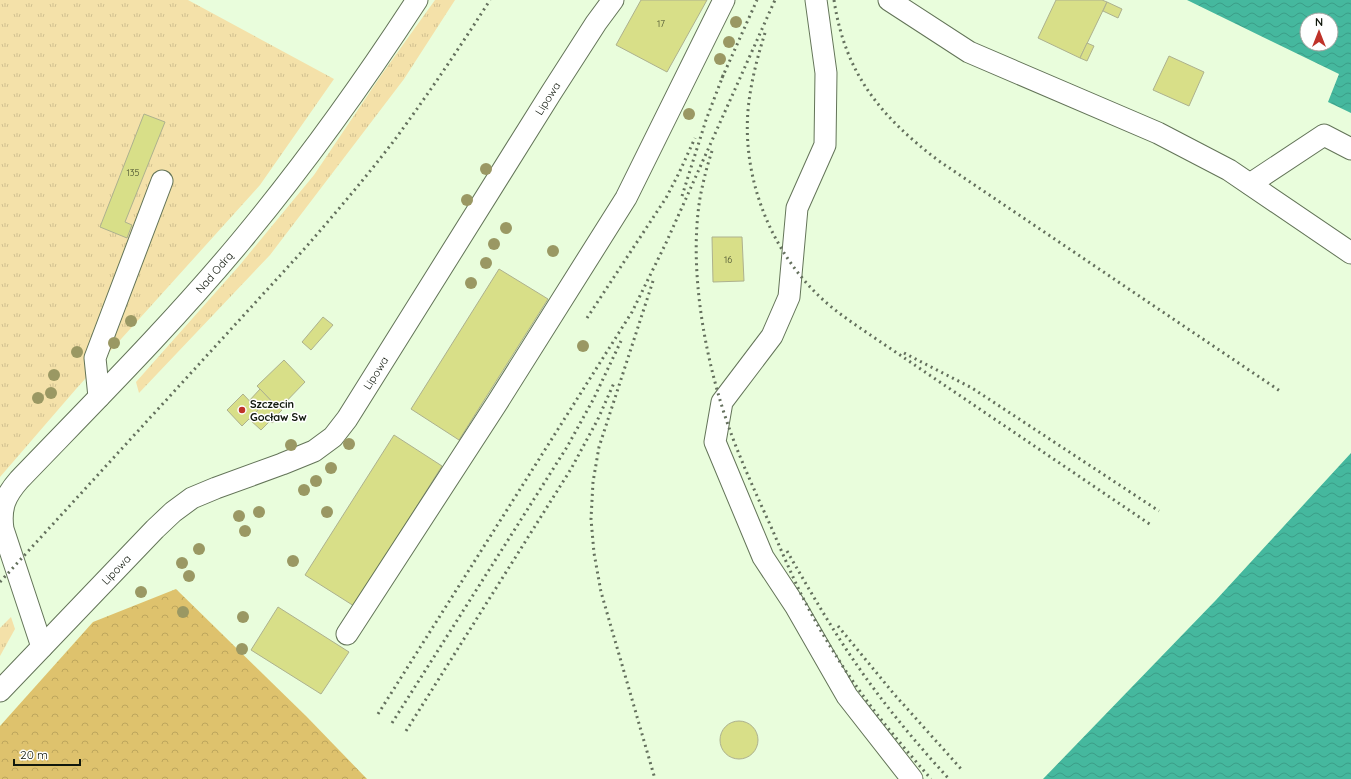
<svg xmlns="http://www.w3.org/2000/svg" width="1351" height="779" font-family="Quicksand,sans-serif">
<defs>
<pattern id="grass-tufts" width="24" height="20" patternUnits="userSpaceOnUse"><rect width="24" height="20" fill="#f4e1a9"/><path d="M3 7l-1-3M5 7V3M7 7l1-3M15 17l-1-3M17 17v-4M19 17l1-3" fill="none" stroke="#d0c090"/></pattern>
<pattern id="forest-crowns" width="20" height="18" patternUnits="userSpaceOnUse"><rect width="20" height="18" fill="#dec26d"/><path d="M2 6a3 3 0 1 1 6 0M12 15a3 3 0 1 1 6 0" fill="none" stroke="#bda65d"/></pattern>
<pattern id="water-waves" width="16" height="10" patternUnits="userSpaceOnUse"><rect width="16" height="10" fill="#45b89e"/><path d="M0 5q4-4 8 0t8 0" fill="none" stroke="#3b9d87"/></pattern>
</defs>
<rect width="100%" height="100%" fill="#e9fddc"/>
<g fill="url(#grass-tufts)">
<polygon points="0,0 188,0 334,79 260,185 76,389 0,477"/>
<polygon points="435,0 455,0 404,79 270,255 139,393 136,382 239,266 314,175 382,74"/>
<polygon points="11,617 15,629 0,656 0,628"/>
</g>
<polygon fill="url(#forest-crowns)" points="176,589 307,717 367,779 0,779 0,726 93,622"/>
<g fill="url(#water-waves)" fill-rule="evenodd">
<path d="M1187 0H1351V113L1328 102 1339 74ZM1307 20H1331V44H1307Z"/>
<polygon points="1351,453 1351,779 1043,779 1216,600"/>
</g>
<g fill="#d8df88" stroke="#adb18e">
<polygon points="641,0 707,0 667,72 616,45"/>
<polygon points="1056,0 1102,0 1107,2 1080,58 1038,38"/>
<polygon points="1107,2 1122,9 1118,18 1103,11"/>
<polygon points="1087,43 1094,46 1087,61 1080,58"/>
<polygon points="1169,56 1204,72 1189,106 1153,90"/>
<polygon points="144,114 165,122 125,222 132,225 127,238 100,227"/>
<polygon points="712,237 742,237 744,281 713,282"/>
<polygon points="499,269 548,299 459,440 411,409"/>
<polygon points="323,317 333,325 311,350 302,342"/>
<polygon points="284,360 305,382 279,409 257,386"/>
<polygon points="260,389 279,409 280,408 282,410 276,416 278,418 272,423 270,421 261,430 249,419 258,410 249,401"/>
<polygon points="243,394 258,410 242,426 227,410"/>
<polygon points="394,435 442,466 354,606 305,575"/>
<polygon points="278,607 349,652 321,694 251,650"/>
<circle cx="739" cy="740" r="19"/>
</g>
<g fill="none" stroke-linecap="round" stroke-linejoin="round">
<g stroke="#637458" stroke-width="23">
<g id="minor">
<polyline points="816,0 826,73 825,145 797,208 789,297 772,336 722,402 715,442 763,557 796,607 847,696 912,779"/>
<polyline points="889,0 969,52 1158,133 1229,170 1351,253"/>
<polyline points="1250,184 1324,135 1351,149"/>
<polyline points="99,397 95,358 162,181"/>
<polyline points="347,634 497,403 626,198 724,0"/>
<path id="s1" d="M42 647 3 529C0 508 5 496 19 480 95 401 172 324 241 241 305 164 363 83 417 0"/>
<path id="s2" d="M0 691 155 529 173 512 192 498 216 488 282 464 314 451 333 437 347 419 551 93 596 23 613 0"/>
</g>
</g>
<use href="#minor" stroke="#fff" stroke-width="21"/>
<g stroke="#64705d" stroke-width="3" stroke-dasharray="2 4" stroke-linecap="butt">
<path d="M834 0C845 74 881 117 939 161L1280 391"/>
<path d="M765 33C758 55 752 78 749 101 740 170 767 245 817 294 831 308 847 319 863 330L1151 525"/>
<polyline points="722,78 757,0"/>
<path d="M712 151C707 166 703 182 700 198 688 272 706 366 732 436 744 468 758 498 772 529 781 550 790 571 800 592 817 626 837 659 859 690 881 721 906 750 931 779"/>
<polyline points="682,196 706,120 724,73"/>
<polyline points="653,281 599,447 593,482 591,519 594,553 601,592 655,779"/>
<polyline points="587,318 666,198 679,173 695,138"/>
<polyline points="904,353 972,388 1159,511"/>
<path d="M787 551C810 591 833 631 859 668 886 707 917 744 949 779"/>
<path d="M0 582 307 246C337 211 368 175 396 138 429 93 460 47 490 0"/>
<polyline points="838,626 894,694 962,770"/>
<polyline points="378,714 632,312 666,243 775,0"/>
<polyline points="392,723 567,447 594,398 621,341"/>
<polyline points="406,731 571,469 598,419 614,383"/>
</g>
</g>
<g fill="#9a9863">
<circle cx="736" cy="22" r="6"/>
<circle cx="729" cy="42" r="6"/>
<circle cx="720" cy="59" r="6"/>
<circle cx="689" cy="114" r="6"/>
<circle cx="486" cy="169" r="6"/>
<circle cx="467" cy="200" r="6"/>
<circle cx="506" cy="228" r="6"/>
<circle cx="494" cy="244" r="6"/>
<circle cx="553" cy="251" r="6"/>
<circle cx="486" cy="263" r="6"/>
<circle cx="471" cy="283" r="6"/>
<circle cx="131" cy="321" r="6"/>
<circle cx="114" cy="343" r="6"/>
<circle cx="583" cy="346" r="6"/>
<circle cx="77" cy="352" r="6"/>
<circle cx="54" cy="375" r="6"/>
<circle cx="51" cy="393" r="6"/>
<circle cx="38" cy="398" r="6"/>
<circle cx="349" cy="444" r="6"/>
<circle cx="291" cy="445" r="6"/>
<circle cx="331" cy="468" r="6"/>
<circle cx="316" cy="481" r="6"/>
<circle cx="304" cy="490" r="6"/>
<circle cx="259" cy="512" r="6"/>
<circle cx="327" cy="512" r="6"/>
<circle cx="239" cy="516" r="6"/>
<circle cx="245" cy="531" r="6"/>
<circle cx="199" cy="549" r="6"/>
<circle cx="293" cy="561" r="6"/>
<circle cx="182" cy="563" r="6"/>
<circle cx="189" cy="576" r="6"/>
<circle cx="141" cy="592" r="6"/>
<circle cx="183" cy="612" r="6"/>
<circle cx="243" cy="617" r="6"/>
<circle cx="242" cy="649" r="6"/>
</g>
<circle fill="#bf3229" stroke="#fff" stroke-width="1.5" cx="242" cy="410" r="4"/>
<g text-anchor="middle" dominant-baseline="central" stroke-width="3" stroke-linejoin="round" paint-order="stroke">
<g font-size="9" fill="#434a2c">
<text x="661" y="23">17</text>
<text x="133" y="172">135</text>
<text x="728" y="259">16</text>
</g>
<g font-size="11" fill="#11180d" stroke="#fff">
<text stroke="none"><textPath href="#s2" startOffset="828">Lipowa</textPath></text>
<text stroke="none"><textPath href="#s1" startOffset="463">Nad Odrą</textPath></text>
<text stroke="none"><textPath href="#s2" startOffset="504">Lipowa</textPath></text>
<text stroke="none"><textPath href="#s2" startOffset="168">Lipowa</textPath></text>
</g>
<g font-size="11" font-weight="bold" fill="#11180d" stroke="#fff" text-anchor="start">
<text x="250" y="404">Szczecin<tspan x="250" dy="13">Gocław Sw</tspan></text>
</g>
</g>
<g transform="translate(1319 32)"><circle r="19" fill="#ffffff" stroke="#a0a39e"/>
<path d="M0-3L7 15L0 10L-7 15Z" fill="#bf3229"/>
<text y="-6" font-size="11" font-weight="bold" text-anchor="middle" fill="#11180d">N</text>
</g>
<path d="M14 759v6h66v-6" fill="none" stroke="#11180d" stroke-width="2"/>
<text x="20" y="759" font-size="12" fill="#11180d" stroke="#ffffff" stroke-width="3" paint-order="stroke">20 m</text>
</svg>
